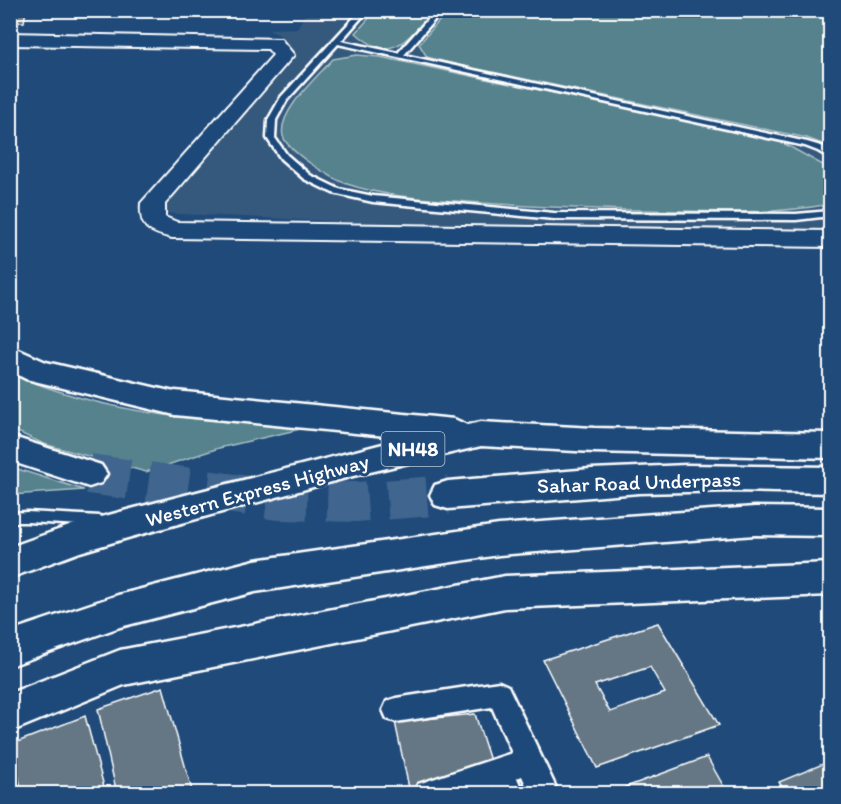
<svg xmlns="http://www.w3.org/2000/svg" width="841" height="804" font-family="Itim,sans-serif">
<rect width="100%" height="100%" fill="#1f4a7a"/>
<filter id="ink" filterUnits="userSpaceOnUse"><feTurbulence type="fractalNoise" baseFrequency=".0167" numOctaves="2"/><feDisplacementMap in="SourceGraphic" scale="12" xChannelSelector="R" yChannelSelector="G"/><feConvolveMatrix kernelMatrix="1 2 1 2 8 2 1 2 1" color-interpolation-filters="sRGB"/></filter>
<g filter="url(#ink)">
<polygon fill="#34587d" points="325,10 830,11 830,231 428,226 157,213 291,62 279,35 268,29 297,28 305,15"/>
<g fill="#55828c" stroke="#aac0c6" stroke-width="1.5">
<polygon points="712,10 742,16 745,11 830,11 830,147 807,138 453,64 427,57 419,44 448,11"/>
<path d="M375 11V10L433 11C408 38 392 66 356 33Z"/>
<path d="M357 55 380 57 776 139 830 169V204C768 216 703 211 640 210 583 209 526 206 468 202 429 199 385 197 347 184 332 179 287 151 283 136 277 112 318 76 333 59Z"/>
<path d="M11 373C104 415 208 422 309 427L219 448 146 472 44 444 11 429Z"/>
<polygon points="11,467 84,490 11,495"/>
</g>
<g fill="#657785" stroke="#fff" stroke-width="1.5" fill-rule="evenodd">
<polygon points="10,10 26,10 24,22 10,23"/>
<path d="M658 623 719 725 597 768 543 660ZM650 667 665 693 610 712 595 685Z"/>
<polygon points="163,687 193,794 117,794 98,709"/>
<polygon points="475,714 492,767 409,788 395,722"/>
<polygon points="85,716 106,794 22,794 12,744"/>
<polygon points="707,757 728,794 607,794"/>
<polygon points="830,761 830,794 786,794 779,782"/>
<polygon points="503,782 507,794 463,794"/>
</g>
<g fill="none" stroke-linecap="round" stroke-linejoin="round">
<polyline stroke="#41658e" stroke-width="40" stroke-dasharray="40 20" stroke-linecap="butt" points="89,474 278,500 356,502 448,495"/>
<g stroke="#fff" stroke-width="5">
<g id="lane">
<polygon points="361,10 368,10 341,41 398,53 436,10 443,10 404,55 807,142 824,147 830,152 830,158 818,151 805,146 338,44 287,100 276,120 275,138 287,155 310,175 339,189 373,196 554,213 796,214 830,211 830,216 796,220 554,219 373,202 333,193 304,179 281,159 267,138 268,120 281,97"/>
<polygon points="27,512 100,516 104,518 106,521 104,524 100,526 27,522 10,522 10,513"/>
</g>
</g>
<g stroke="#fff" stroke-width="5">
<polygon id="street" points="499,682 508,686 559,794 530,794 522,776 517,778 524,794 496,794 493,786 470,794 414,794 418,784 512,753 492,707 396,722 387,719 383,710 387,701 396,698"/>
</g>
<g stroke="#fff" stroke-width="4">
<path id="secondary" d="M10 33 281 39 294 55 165 204V217L177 222 830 231V247L172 238C148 232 139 228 141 203L273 55 268 49 10 45Z"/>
</g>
<g stroke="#fff" stroke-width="5">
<g id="primary">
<polygon points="10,346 46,362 187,395 192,403 187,411 175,415 26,379 10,371"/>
<polygon points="10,436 101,465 107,474 101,483 89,487 10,461"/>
<polygon points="687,465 830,467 830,493 735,491 639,493 448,509 435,505 430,495 435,485 448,481 591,469"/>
<polygon points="830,563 830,595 505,608 124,685 10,732 10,693 120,650 505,576"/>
</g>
</g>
<g stroke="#fff" stroke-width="5">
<g id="highway">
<polygon points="175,391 454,419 467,425 481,422 594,428 830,433 830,458 594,452 481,446 353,476 131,537 80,552 10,578 10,547 72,525 131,509 406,438 175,415 163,411 158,403 163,395"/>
<polygon points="755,507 830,508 830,536 755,535 499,555 255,592 120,627 10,666 10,631 118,595 255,560 499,525"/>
</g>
</g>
<use href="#lane" fill="#1f4a7a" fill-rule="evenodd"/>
<use href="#street" fill="#1f4a7a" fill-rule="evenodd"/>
<use href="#secondary" fill="#1f4a7a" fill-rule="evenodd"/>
<use href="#primary" fill="#1f4a7a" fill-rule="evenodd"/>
<use href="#highway" fill="#1f4a7a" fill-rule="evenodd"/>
</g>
</g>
<g text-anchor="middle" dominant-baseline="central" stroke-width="6" stroke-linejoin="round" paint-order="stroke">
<rect fill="#1f4a7a" stroke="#bcc9d7" stroke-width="1.5" x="381.5" y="432" width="63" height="34" rx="4.5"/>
<g font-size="20" font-weight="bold" fill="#fff">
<text x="413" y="449">NH48</text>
</g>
<g font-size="21" fill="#fff" stroke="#1f4a7a">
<text transform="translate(639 482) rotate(-2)">Sahar Road Underpass</text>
<text transform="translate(257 490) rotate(-15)">Western Express Highway</text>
</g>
</g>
<rect width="841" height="804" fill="none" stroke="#1f4a7a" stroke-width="36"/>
<rect x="18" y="18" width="805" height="768" fill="none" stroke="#fff" stroke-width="2" filter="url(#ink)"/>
</svg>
